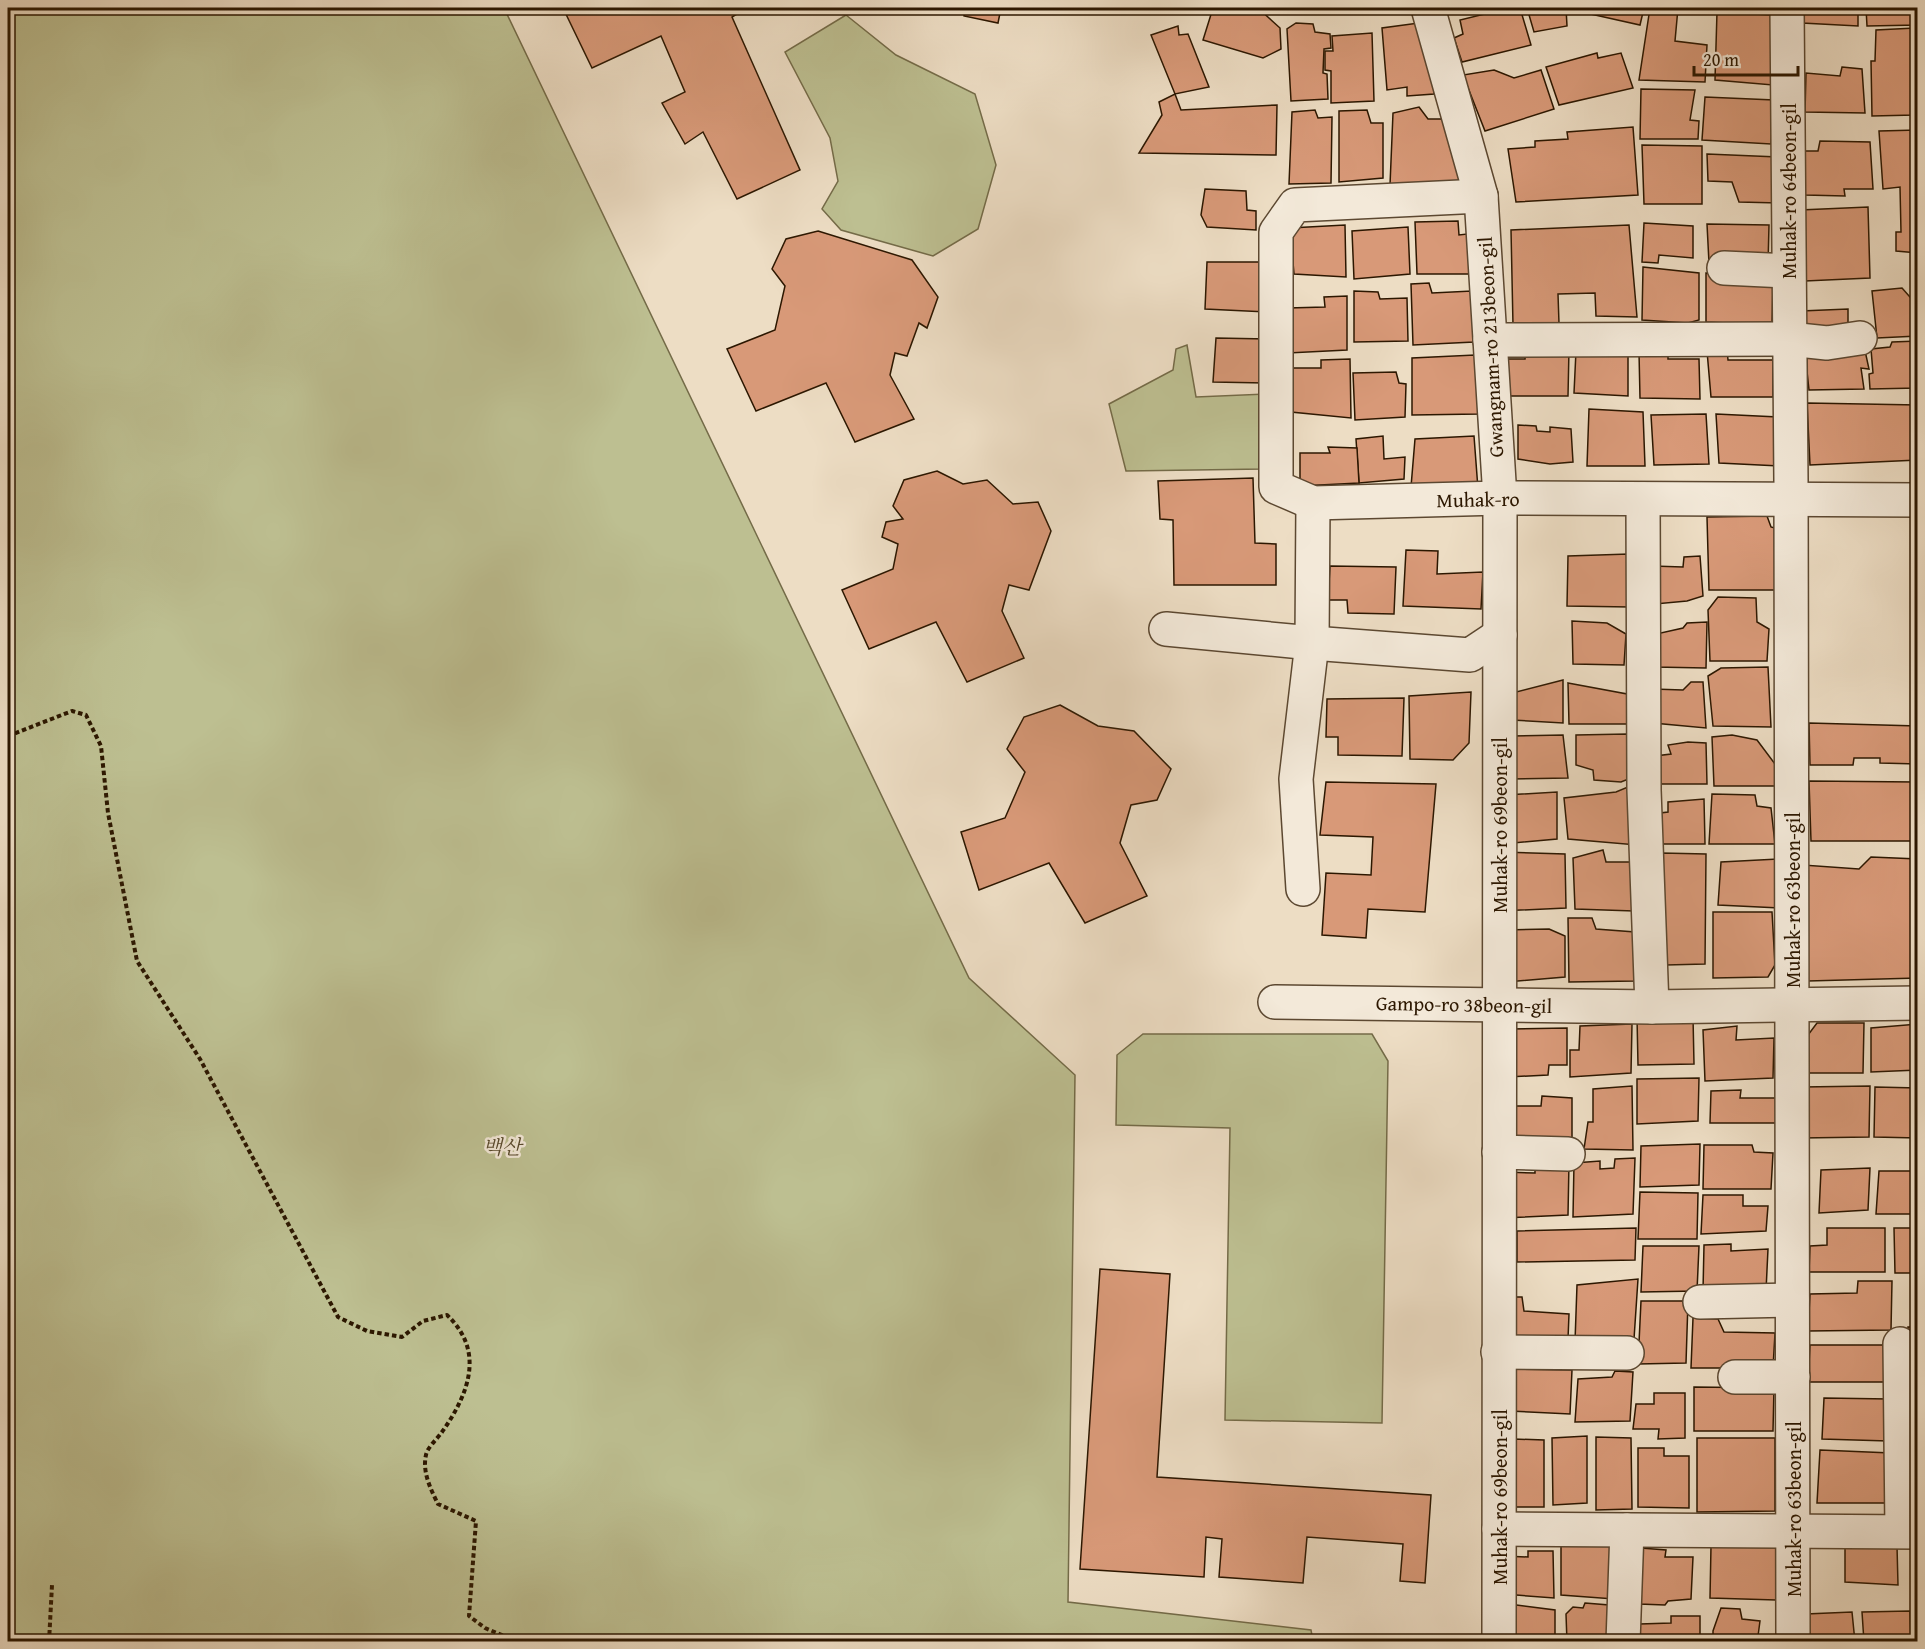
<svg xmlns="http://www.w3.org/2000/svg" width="1925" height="1649" font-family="'Gentium Book Plus','Noto Serif KR',serif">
<rect width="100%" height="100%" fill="#edddc4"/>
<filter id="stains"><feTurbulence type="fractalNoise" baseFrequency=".00333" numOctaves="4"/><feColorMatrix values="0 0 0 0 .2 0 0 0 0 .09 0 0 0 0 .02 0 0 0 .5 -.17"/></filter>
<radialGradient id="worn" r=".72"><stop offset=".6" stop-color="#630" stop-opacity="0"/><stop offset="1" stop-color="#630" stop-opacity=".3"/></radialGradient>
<g fill="#bdbf91" stroke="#746b48" stroke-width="1.5">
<polygon points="8,8 504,8 969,978 1075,1075 1068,1602 1311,1630 1313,1641 8,1641"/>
<polygon points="846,15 896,55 975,94 996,165 978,229 933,256 841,230 822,209 838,181 830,138 785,52"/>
<polygon points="1187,345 1196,397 1266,394 1263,469 1126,471 1109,404 1173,370 1176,349"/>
<polygon points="1143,1034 1372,1034 1388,1061 1382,1423 1225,1420 1230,1128 1116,1125 1117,1055"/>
</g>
<g fill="#d89978" stroke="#2c1700" stroke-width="1.5">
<polygon points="563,8 747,8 732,17 800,170 737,199 703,132 685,144 662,103 685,92 661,36 592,68"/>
<polygon points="965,8 1001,8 998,23 964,16"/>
<polygon points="1213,8 1258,8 1280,28 1281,49 1263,58 1203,40"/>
<polygon points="1509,8 1520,8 1531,45 1462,62 1454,38 1463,34 1460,20"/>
<polygon points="1527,8 1566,8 1567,26 1534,32"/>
<polygon points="1578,8 1644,8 1640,25 1577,11"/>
<polygon points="1650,8 1678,8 1675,41 1707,45 1705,82 1639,80"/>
<polygon points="1802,8 1858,8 1858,26 1802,23"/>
<polygon points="1866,8 1917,8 1918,25 1867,26"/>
<polygon points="1717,12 1773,15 1773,85 1715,80"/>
<polygon points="1426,22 1434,69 1434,94 1407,96 1407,87 1387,90 1382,28"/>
<polygon points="1296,23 1313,24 1315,32 1330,34 1331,48 1324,49 1323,73 1327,74 1328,99 1291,101 1287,29"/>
<polygon points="1178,26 1179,35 1188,34 1209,87 1175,94 1151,35"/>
<polygon points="1915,28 1915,115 1872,116 1871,61 1875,61 1876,30"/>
<polygon points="1372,33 1374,101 1331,103 1331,71 1325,70 1325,51 1333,51 1332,36"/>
<polygon points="1597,53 1598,58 1621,53 1633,88 1559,105 1546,67"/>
<polygon points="1842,67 1862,69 1865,113 1805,112 1806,73 1840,76"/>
<polygon points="1494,70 1514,78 1541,70 1554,109 1485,131 1463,75"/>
<polygon points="1641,89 1695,90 1690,120 1699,121 1698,139 1640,139"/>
<polygon points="1175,94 1181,110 1277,105 1276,155 1139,153 1162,115 1159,102"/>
<polygon points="1705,97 1774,100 1771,144 1702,140"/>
<polygon points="1419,107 1428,119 1449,119 1464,182 1390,185 1393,113"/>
<polygon points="1315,110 1318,118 1332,117 1331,183 1289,184 1292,112"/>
<polygon points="1367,110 1371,123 1383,123 1383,178 1339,182 1339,111"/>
<polygon points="1633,127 1638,195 1516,202 1508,149 1535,147 1535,141 1568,139 1567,132"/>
<polygon points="1918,130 1918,253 1896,251 1896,232 1901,232 1900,187 1883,189 1879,131"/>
<polygon points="1820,141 1870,142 1873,189 1844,189 1845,196 1805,195 1804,151 1818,151"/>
<polygon points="1642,145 1702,146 1702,204 1644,204"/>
<polygon points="1707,154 1778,157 1779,203 1739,202 1732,182 1708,181"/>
<polygon points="1205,189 1246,191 1247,210 1256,211 1256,230 1207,227 1201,215"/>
<polygon points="1868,207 1870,278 1805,281 1800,210"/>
<polygon points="1458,221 1459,235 1476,233 1474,274 1417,274 1415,222"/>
<polygon points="1644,223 1693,226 1693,258 1659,255 1658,263 1642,262"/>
<polygon points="1707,224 1769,225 1768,264 1709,263"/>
<polygon points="1345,225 1346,277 1294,274 1290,228"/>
<polygon points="1629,225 1637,317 1596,316 1595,293 1558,294 1559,323 1513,325 1511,230"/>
<polygon points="1408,227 1410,274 1354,279 1352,231"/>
<polygon points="818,231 912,260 938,297 927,328 919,323 907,356 895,353 890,375 914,419 855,442 826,383 756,411 727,349 775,330 785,286 772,269 786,239"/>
<polygon points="1207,262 1269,262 1267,312 1205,309"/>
<polygon points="1643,267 1699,273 1699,320 1688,323 1642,320"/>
<polygon points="1706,273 1732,275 1773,285 1772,325 1706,322"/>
<polygon points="1429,283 1432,293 1472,291 1474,342 1413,345 1411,284"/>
<polygon points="1902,288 1917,305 1918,336 1877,338 1872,291"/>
<polygon points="1354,291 1378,292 1380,299 1407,298 1408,341 1354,342"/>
<polygon points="1347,296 1347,350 1288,353 1288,308 1325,307 1324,297"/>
<polygon points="1848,309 1848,338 1803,337 1801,311"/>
<polygon points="1216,338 1267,339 1265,383 1213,382"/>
<polygon points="1918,341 1918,388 1870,389 1869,374 1873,373 1871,349 1890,347 1892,342"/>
<polygon points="1864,346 1869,369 1861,368 1864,389 1809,390 1805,353"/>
<polygon points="1526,348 1569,349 1568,396 1508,396 1508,359 1525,359"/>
<polygon points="1727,349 1728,360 1773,360 1773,397 1711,397 1707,351"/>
<polygon points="1576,351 1628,353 1628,396 1574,393"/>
<polygon points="1639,352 1668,353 1668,359 1699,359 1700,399 1640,398"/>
<polygon points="1475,355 1479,414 1412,415 1412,358"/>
<polygon points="1350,359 1351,418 1291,412 1293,368 1321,368 1321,360"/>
<polygon points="1396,372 1399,383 1406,384 1405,417 1355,420 1353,373"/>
<polygon points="1807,403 1918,405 1918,460 1810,465"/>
<polygon points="1589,409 1643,412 1645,466 1587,466"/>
<polygon points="1706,414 1709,464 1654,465 1651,415"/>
<polygon points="1716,414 1778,417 1781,466 1719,463"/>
<polygon points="1518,425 1536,426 1537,431 1550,432 1550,427 1571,429 1573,462 1550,464 1518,459"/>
<polygon points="1383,436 1384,459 1405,457 1404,479 1359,483 1356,439"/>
<polygon points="1474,436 1478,489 1411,487 1415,439"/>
<polygon points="1328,447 1357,448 1359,483 1300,486 1300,453 1330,453"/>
<polygon points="937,471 963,484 987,480 1013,504 1038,502 1051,531 1029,590 1009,585 1002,611 1024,658 967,682 936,622 869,649 842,590 893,569 898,544 882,537 886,522 903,519 893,506 904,480"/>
<polygon points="1253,478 1255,543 1276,544 1276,585 1174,585 1173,520 1160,519 1158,481"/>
<polygon points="1767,516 1771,527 1778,529 1778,590 1709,590 1707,517"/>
<polygon points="1406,550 1438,551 1437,574 1483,572 1481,609 1403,606"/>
<polygon points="1629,554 1630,607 1567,606 1568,556"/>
<polygon points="1700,556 1703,596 1687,601 1655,604 1653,566 1683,567 1684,557"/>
<polygon points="1330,566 1396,567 1394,614 1348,613 1347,600 1328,600"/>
<polygon points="1718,597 1756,598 1757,622 1769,629 1767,661 1710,661 1708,610"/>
<polygon points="1572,621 1607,623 1626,634 1624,665 1573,664"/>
<polygon points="1707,622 1706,668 1654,667 1656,634 1683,628 1687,623"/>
<polygon points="1768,667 1771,727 1713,726 1708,676 1721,668"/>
<polygon points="1563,680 1563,723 1512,720 1512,693"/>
<polygon points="1691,682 1703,682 1706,728 1653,723 1653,689 1683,690"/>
<polygon points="1568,683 1627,694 1630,724 1569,724"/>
<polygon points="1471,692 1469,743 1453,760 1410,759 1409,696"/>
<polygon points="1404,698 1402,756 1338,755 1338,737 1326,737 1327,699"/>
<polygon points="1060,705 1098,726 1134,731 1171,769 1157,800 1131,805 1120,843 1147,896 1085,923 1049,863 979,890 961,832 1005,818 1025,772 1007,749 1024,717"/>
<polygon points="1809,723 1918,726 1918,764 1880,763 1880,758 1854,758 1853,765 1810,765"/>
<polygon points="1627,734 1631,778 1621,782 1594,780 1593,770 1576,765 1576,735"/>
<polygon points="1563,735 1568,778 1510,779 1511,736"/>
<polygon points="1732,735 1757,740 1775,764 1775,786 1714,786 1712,737"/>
<polygon points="1688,742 1706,743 1707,784 1653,784 1655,756 1671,754 1668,745"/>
<polygon points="1809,781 1916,782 1918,841 1811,841"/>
<polygon points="1326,782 1436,784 1425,912 1368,909 1366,938 1322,935 1326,873 1371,875 1373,837 1320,835"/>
<polygon points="1635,784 1637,845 1568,839 1564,798 1616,792"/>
<polygon points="1557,792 1557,839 1503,844 1506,795"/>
<polygon points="1712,794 1755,795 1757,806 1771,808 1775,844 1709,844"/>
<polygon points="1704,799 1705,844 1652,844 1652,814 1668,812 1668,802"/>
<polygon points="1603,850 1606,862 1634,862 1634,911 1575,909 1573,858"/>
<polygon points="1501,852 1565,854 1566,908 1500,911"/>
<polygon points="1661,853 1706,854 1705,964 1666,965"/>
<polygon points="1871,857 1918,859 1918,978 1808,981 1803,865 1859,869"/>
<polygon points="1778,859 1780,908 1718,905 1721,862"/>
<polygon points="1713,912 1772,912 1775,965 1768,977 1713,978"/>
<polygon points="1568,918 1592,918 1596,929 1635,932 1635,981 1569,982"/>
<polygon points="1549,929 1565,936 1565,977 1507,982 1505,930"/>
<polygon points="1637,1017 1693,1017 1694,1064 1638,1065"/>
<polygon points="1817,1023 1864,1023 1863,1073 1809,1073 1808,1035"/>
<polygon points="1632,1024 1631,1073 1570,1077 1570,1050 1579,1050 1580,1026"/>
<polygon points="1918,1024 1918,1070 1871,1072 1871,1028"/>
<polygon points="1737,1026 1736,1040 1774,1038 1773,1078 1705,1081 1703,1030"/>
<polygon points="1567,1028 1567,1065 1549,1065 1548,1075 1508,1077 1509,1029"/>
<polygon points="1699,1078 1698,1121 1637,1124 1637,1079"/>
<polygon points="1632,1086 1633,1150 1584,1149 1588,1122 1593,1122 1593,1089"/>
<polygon points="1870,1086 1869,1137 1801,1138 1802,1087"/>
<polygon points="1875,1087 1918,1088 1918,1138 1874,1137"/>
<polygon points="1741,1090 1740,1098 1778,1098 1777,1123 1710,1123 1711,1091"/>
<polygon points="1542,1096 1572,1098 1572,1139 1505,1139 1507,1106 1541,1106"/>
<polygon points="1700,1144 1699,1185 1640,1187 1641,1146"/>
<polygon points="1704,1145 1752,1145 1754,1152 1773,1153 1771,1189 1703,1189"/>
<polygon points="1635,1158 1633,1214 1573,1217 1574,1163 1600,1161 1600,1169 1614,1168 1615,1159"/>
<polygon points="1535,1161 1569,1162 1568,1215 1502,1218 1504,1172 1535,1173"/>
<polygon points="1870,1168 1868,1210 1819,1213 1821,1170"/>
<polygon points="1879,1171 1918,1171 1918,1214 1876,1214"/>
<polygon points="1640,1192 1698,1193 1697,1239 1638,1239"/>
<polygon points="1703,1195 1743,1195 1743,1206 1768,1206 1766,1231 1701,1234"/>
<polygon points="1636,1228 1635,1260 1517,1262 1517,1231"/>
<polygon points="1827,1228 1885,1228 1885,1272 1809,1272 1810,1246 1827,1245"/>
<polygon points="1894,1228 1918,1228 1918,1273 1895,1273"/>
<polygon points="1731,1244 1731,1251 1768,1249 1766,1291 1703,1291 1704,1245"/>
<polygon points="1643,1246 1699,1246 1697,1291 1641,1292"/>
<polygon points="1100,1269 1170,1274 1157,1477 1431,1495 1425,1583 1400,1581 1403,1544 1307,1537 1303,1583 1219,1577 1222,1539 1206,1537 1204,1577 1080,1569"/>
<polygon points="1638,1279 1634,1339 1575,1342 1577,1285"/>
<polygon points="1858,1281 1892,1281 1891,1330 1808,1331 1810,1294 1857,1293"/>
<polygon points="1503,1297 1522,1297 1524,1311 1569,1314 1568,1339 1501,1338"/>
<polygon points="1641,1301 1688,1301 1686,1363 1638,1364"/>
<polygon points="1693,1318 1718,1319 1724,1332 1775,1333 1773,1368 1691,1368"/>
<polygon points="1908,1327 1918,1327 1918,1384 1907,1383"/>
<polygon points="1810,1345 1889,1345 1886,1382 1808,1382"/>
<polygon points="1510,1369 1572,1370 1570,1414 1509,1411"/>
<polygon points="1615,1371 1633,1372 1630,1421 1575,1422 1578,1379 1612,1377"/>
<polygon points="1694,1387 1774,1388 1773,1431 1694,1431"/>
<polygon points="1654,1393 1685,1393 1685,1438 1658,1439 1659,1429 1633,1429 1636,1404 1654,1404"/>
<polygon points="1824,1398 1889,1399 1888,1441 1822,1439"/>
<polygon points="1587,1436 1587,1503 1553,1505 1552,1438"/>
<polygon points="1596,1437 1631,1438 1632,1509 1596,1510"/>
<polygon points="1697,1438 1775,1438 1775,1511 1697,1512"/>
<polygon points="1513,1439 1544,1440 1544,1507 1512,1507"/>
<polygon points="1638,1448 1664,1448 1664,1456 1689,1456 1689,1508 1638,1507"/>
<polygon points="1820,1450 1891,1453 1890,1503 1817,1503"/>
<polygon points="1845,1544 1897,1546 1898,1585 1845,1582"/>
<polygon points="1561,1545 1614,1545 1614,1599 1561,1595"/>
<polygon points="1914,1545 1918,1545 1918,1592 1913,1592"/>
<polygon points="1711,1546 1776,1547 1776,1600 1710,1598"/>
<polygon points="1641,1548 1666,1550 1665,1557 1693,1557 1691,1599 1668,1601 1665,1605 1639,1604"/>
<polygon points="1528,1551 1553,1551 1554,1598 1503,1594 1504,1556 1528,1557"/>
<rect x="1914" y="1602" width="4" height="40"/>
<polygon points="1501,1603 1555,1610 1555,1642 1504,1642"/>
<polygon points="1585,1603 1609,1605 1609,1642 1567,1642 1566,1614 1573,1607 1583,1608"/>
<polygon points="1721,1608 1740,1609 1742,1619 1760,1621 1758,1636 1776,1637 1775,1642 1713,1642 1713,1631"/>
<polygon points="1910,1611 1911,1642 1864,1642 1862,1612"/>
<polygon points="1852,1612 1855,1642 1808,1642 1806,1614"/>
<polygon points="1671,1616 1700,1616 1700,1642 1640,1642 1640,1624 1671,1623"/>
</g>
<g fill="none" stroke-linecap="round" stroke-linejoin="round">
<g stroke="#5c4831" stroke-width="36">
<g id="minor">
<polyline points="1428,8 1481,196 1500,498 1499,1642"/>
<polyline points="1787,8 1791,482 1793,1642"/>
<polyline points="1481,196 1295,205 1276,232 1276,487 1313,503 1500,498 1918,500"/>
<polyline points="1724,268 1788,271"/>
<polyline points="1490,340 1789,339 1827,343 1860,338"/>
<polyline points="1643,499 1644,790 1652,1007"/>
<polyline points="1166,629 1312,643 1470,655 1500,635"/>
<polyline points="1303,889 1296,779 1312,643 1313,503"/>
<polyline points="1275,1002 1652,1007 1918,1003"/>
<polyline points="1499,1152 1568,1154"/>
<polyline points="1700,1302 1792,1300"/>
<polyline points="1900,1344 1902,1531"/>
<polyline points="1498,1352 1627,1353"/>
<polyline points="1735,1377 1793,1377"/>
<polyline points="1499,1529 1918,1532"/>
<polyline points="1623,1642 1627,1530"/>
</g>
</g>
<g stroke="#2c1700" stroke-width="4" stroke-dasharray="4.5 3" stroke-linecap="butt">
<path d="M8 736 72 711 86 715 101 746 108 813 137 961 200 1059 338 1317 367 1331 402 1337 423 1321 447 1315C486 1352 468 1395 442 1432 437 1439 427 1448 426 1455 422 1472 431 1490 438 1504L476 1521 469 1616 485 1628 518 1642"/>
<polyline points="49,1642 52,1585"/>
</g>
<use href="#minor" stroke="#f3e9d9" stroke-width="33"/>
</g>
<g text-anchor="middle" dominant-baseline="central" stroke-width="5" stroke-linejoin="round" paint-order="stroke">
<g font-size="20" fill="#2c1700" stroke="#f3e9d9">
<text transform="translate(1788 191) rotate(-90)">Muhak-ro 64beon-gil</text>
<text transform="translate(1490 347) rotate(-93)">Gwangnam-ro 213beon-gil</text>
<text transform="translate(1478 499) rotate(-1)">Muhak-ro</text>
<text transform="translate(1499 825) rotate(-90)">Muhak-ro 69beon-gil</text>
<text transform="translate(1792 900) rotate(-90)">Muhak-ro 63beon-gil</text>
<text transform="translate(1464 1004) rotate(1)">Gampo-ro 38beon-gil</text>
<text transform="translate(1499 1497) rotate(-90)">Muhak-ro 69beon-gil</text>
<text transform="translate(1793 1509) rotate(-90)">Muhak-ro 63beon-gil</text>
</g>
<g font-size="20" font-style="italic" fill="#58492c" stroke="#f3e9d9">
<text x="502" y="1146">백산</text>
</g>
</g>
<rect width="1925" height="1649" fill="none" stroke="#edddc4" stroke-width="30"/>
<rect x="9" y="9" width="1907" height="1631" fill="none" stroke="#2c1700" stroke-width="3"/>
<rect x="15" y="15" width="1895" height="1619" fill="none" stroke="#2c1700" stroke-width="1.5"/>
<path d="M1694 66v9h104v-9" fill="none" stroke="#2c1700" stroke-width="3"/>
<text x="1703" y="66" font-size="18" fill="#2c1700" stroke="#f3e9d9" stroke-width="4.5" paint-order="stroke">20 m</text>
<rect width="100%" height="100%" filter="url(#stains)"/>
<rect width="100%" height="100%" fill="url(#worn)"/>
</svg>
